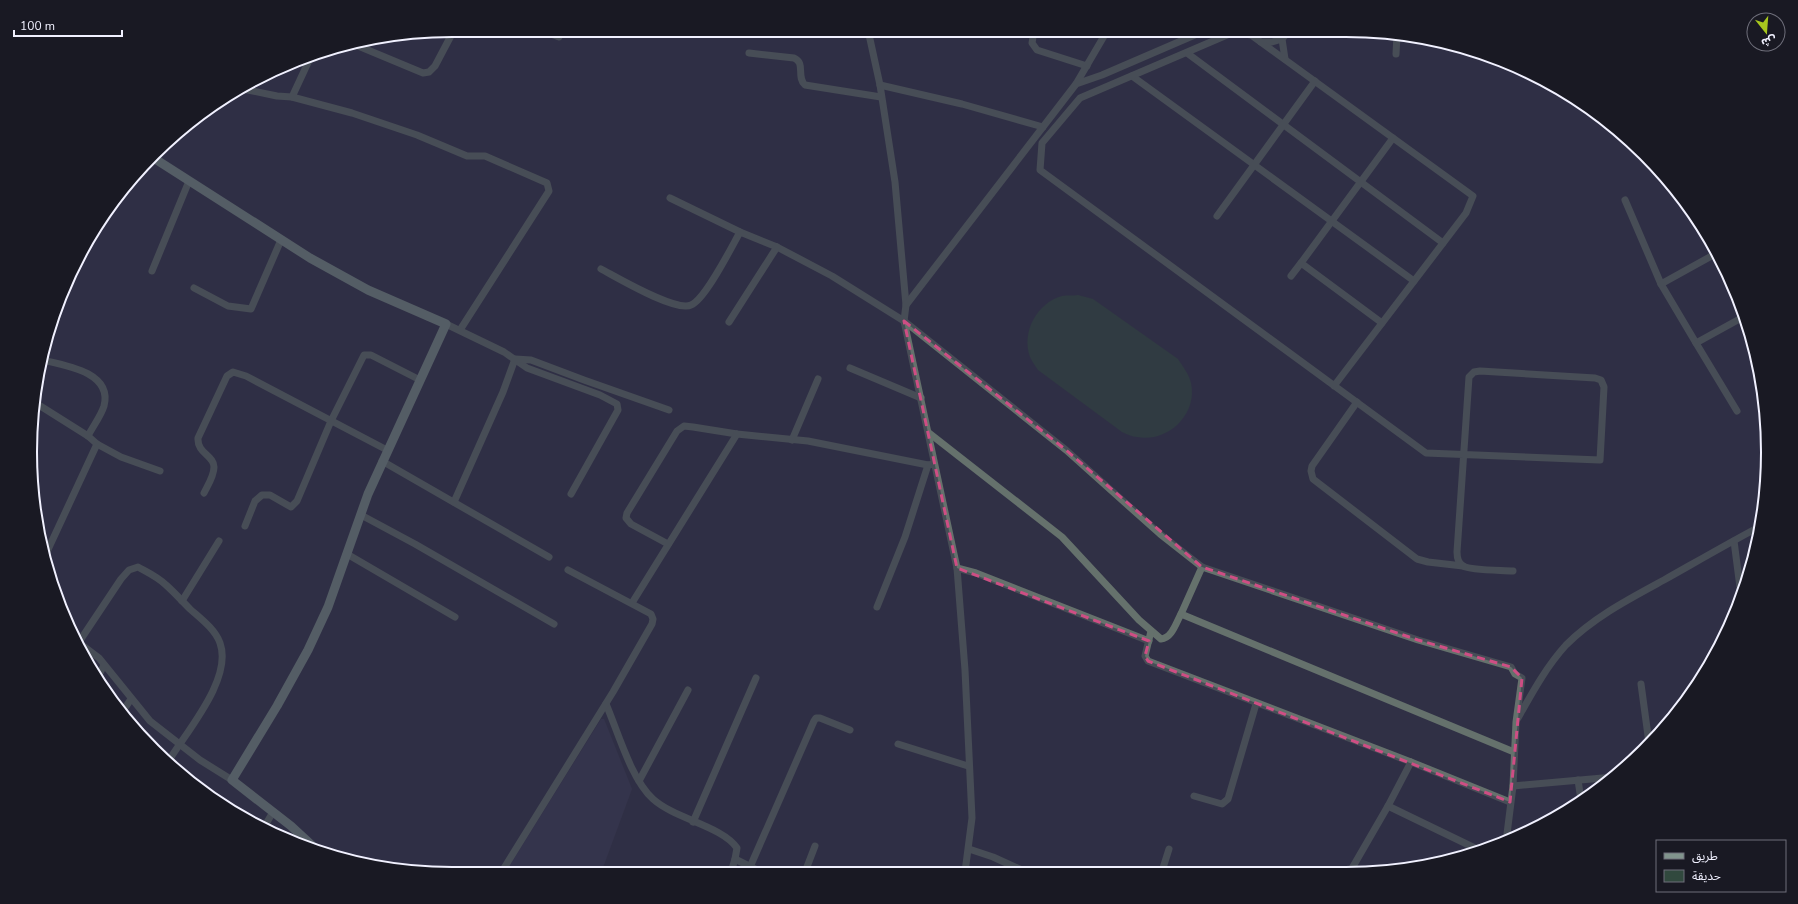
<svg xmlns="http://www.w3.org/2000/svg" width="1798" height="904" font-family="'Nunito Sans','Noto Sans Arabic',sans-serif">
<rect width="100%" height="100%" fill="#303045"/>
<polygon fill="#3b3a54" points="601,719 604,719 632,789 601,873 505,873"/>
<path fill="#31493e" d="M1078 295 1093 299 1178 359C1183 367 1189 374 1191 383 1198 415 1167 443 1137 437 1132 437 1127 434 1122 432L1038 370C1035 366 1032 361 1030 357 1021 332 1037 303 1062 296 1067 295 1073 296 1078 295Z"/>
<g fill="none" stroke-linecap="round" stroke-linejoin="round">
<g stroke="#65716c" stroke-width="7">
<polyline points="541,30 559,37"/>
<polyline points="868,30 880,85 895,182 906,305"/>
<polyline points="1034,31 1032,43 1037,50 1087,66"/>
<polyline points="1261,42 1272,42 1282,39"/>
<polyline points="351,43 423,73 429,72 435,66 454,30"/>
<path d="M749 53 794 58C806 63 796 77 805 85L881 97"/>
<polyline points="1187,53 1443,243"/>
<polyline points="1396,54 1397,35"/>
<polyline points="1285,59 1282,39 1289,31"/>
<polyline points="1132,76 1414,281"/>
<polyline points="1076,84 1107,31"/>
<polyline points="880,85 962,104 1043,127"/>
<polyline points="238,88 277,96 292,97 312,54"/>
<polyline points="292,97 352,113 417,135 467,156 485,156 547,183 549,191 460,330"/>
<polyline points="670,198 740,232 777,247 832,276 904,321 1066,450 1160,534 1202,567 1418,640 1511,667 1515,674 1522,678 1516,722 1513,786 1506,842"/>
<polyline points="1625,200 1661,284 1696,343 1745,316"/>
<polyline points="1217,216 1315,81"/>
<path d="M601 269C618 278 675 312 691 305 705 300 731 248 740 232"/>
<polyline points="152,271 189,181"/>
<polyline points="1291,276 1301,263"/>
<polyline points="1661,284 1717,253"/>
<polyline points="194,288 228,306 251,309 281,240"/>
<polyline points="729,322 777,247"/>
<polyline points="1382,323 1301,263 1393,138"/>
<polyline points="446,324 504,352 527,368 600,395 617,404 618,410 571,494"/>
<polyline points="1696,343 1737,411"/>
<path d="M42 360C64 365 113 372 104 406 101 416 93 426 88 436"/>
<polyline points="850,368 921,398"/>
<polyline points="38,373 72,272"/>
<path d="M1334 386 1466 213 1473 196 1251 35 1234 32 1080 98 1042 143 1040 170 1426 453 1600 460 1604 387 1601 380 1595 378 1480 371 1474 372 1469 377 1457 552C1457 558 1458 563 1463 566 1472 571 1503 570 1513 571"/>
<polyline points="34,402 88,436 97,444 121,457 160,471"/>
<polyline points="1357,402 1312,466 1311,471 1313,479 1417,559 1428,562 1463,566"/>
<path d="M929 433 1062 537 1139 620 1161 639C1172 638 1176 623 1181 614"/>
<polyline points="792,440 818,379"/>
<polyline points="382,461 549,557"/>
<path d="M204 493C208 485 214 476 214 467 214 455 197 454 198 438L227 376 233 372 246 376 387 450"/>
<polyline points="454,502 503,392 515,359 531,360 584,380 669,410"/>
<polyline points="361,515 415,544 554,624"/>
<polyline points="245,526 255,501 262,495 270,495 291,507 297,501 331,421 364,355 371,355 420,380"/>
<polyline points="1734,541 1741,595"/>
<polyline points="668,544 631,524 626,518 627,513 677,431 684,426 693,427 737,434 808,441 928,465 934,464"/>
<polyline points="347,554 455,617"/>
<polyline points="45,556 97,444"/>
<polyline points="1202,567 1181,614 1514,752"/>
<polyline points="957,568 976,573 1149,641"/>
<polyline points="182,601 219,541"/>
<polyline points="632,603 737,434"/>
<polyline points="877,607 905,537 928,465"/>
<polyline points="1151,631 1145,656 1148,661 1411,762 1510,802"/>
<polyline points="74,639 99,658 150,721 200,760 232,780"/>
<path d="M79 642 121 579 129 570 138 567C147 572 158 577 166 585 174 592 182 601 190 609 200 618 215 629 220 643 233 679 186 732 168 762"/>
<polyline points="98,677 104,665"/>
<polyline points="1641,684 1649,743"/>
<path d="M606 704C618 732 631 779 653 799 675 819 722 826 737 848L735 859"/>
<polyline points="121,714 131,699"/>
<path d="M1518 718C1532 693 1546 667 1566 645 1594 617 1629 599 1664 580 1696 562 1727 544 1759 527"/>
<polyline points="898,744 968,766"/>
<polyline points="1578,780 1581,800"/>
<polyline points="639,781 688,690"/>
<polyline points="1513,786 1614,777"/>
<polyline points="1194,796 1222,804 1228,799 1256,704"/>
<polyline points="1388,806 1479,850"/>
<polyline points="693,822 756,678"/>
<polyline points="263,829 273,812"/>
<polyline points="969,849 993,857 1024,871"/>
<polyline points="750,867 814,721 816,718 820,718 850,730"/>
<polyline points="1351,870 1388,806 1411,762"/>
<polyline points="1162,871 1169,849"/>
<polyline points="731,872 735,859 761,872"/>
<polyline points="805,872 815,846"/>
<polyline points="965,872 972,818 965,670 957,568 904,321 906,305 1076,84 1102,75 1204,31"/>
<polyline points="501,873 613,692 652,624 653,619 651,614 568,570"/>
</g>
<polyline stroke="#81948d" stroke-width="9" points="152,157 310,258 368,290 446,324 368,494 328,607 308,650 277,706 232,780 291,826 317,850"/>
</g>
<path d="M0 0H1798V904H0ZM904 321 1066 450 1202 567 1418 640 1511 667 1522 678 1510 802 1148 661 1145 656 1149 641 957 568Z" fill="#303045" fill-opacity=".55" fill-rule="evenodd"/>
<path fill="none" stroke="#ce4e84" stroke-width="3" stroke-dasharray="8 5" stroke-linejoin="round" d="M904 321 1066 450 1202 567 1418 640 1511 667 1522 678 1510 802 1148 661 1145 656 1149 641 957 568Z"/>
<path d="M0 0H1798V904H0ZM452 37H1346A415 415 0 0 1 1761 452V452A415 415 0 0 1 1346 867H452A415 415 0 0 1 37 452V452A415 415 0 0 1 452 37Z" fill="#191923" fill-rule="evenodd"/>
<path fill="none" stroke="#f1f1ff" stroke-width="2" d="M452 37H1346A415 415 0 0 1 1761 452V452A415 415 0 0 1 1346 867H452A415 415 0 0 1 37 452V452A415 415 0 0 1 452 37Z"/>
<rect x="1656" y="840" width="130" height="52" fill="#191923" stroke="#6f6f7b"/>
<rect x="1664" y="853" width="20" height="6" fill="#81948d" stroke="#6f6f7b"/>
<text x="1692" y="860" font-size="12" fill="#f1f1ff">طريق</text>
<rect x="1664" y="870" width="20" height="12" fill="#31493e" stroke="#6f6f7b"/>
<text x="1692" y="880" font-size="12" fill="#f1f1ff">حديقة</text>
<g transform="translate(1766 32) rotate(163)"><circle r="19" fill="#191923" stroke="#6f6f7b"/>
<path d="M0-3L7 15L0 10L-7 15Z" fill="#a7c71e"/>
<text y="-6" font-size="11" font-weight="bold" text-anchor="middle" fill="#f1f1ff">ش</text>
</g>
<path d="M14 30v6h108v-6" fill="none" stroke="#f1f1ff" stroke-width="2"/>
<text x="20" y="30" font-size="12" fill="#f1f1ff" stroke="#191923" stroke-width="3" paint-order="stroke">100 m</text>
</svg>
